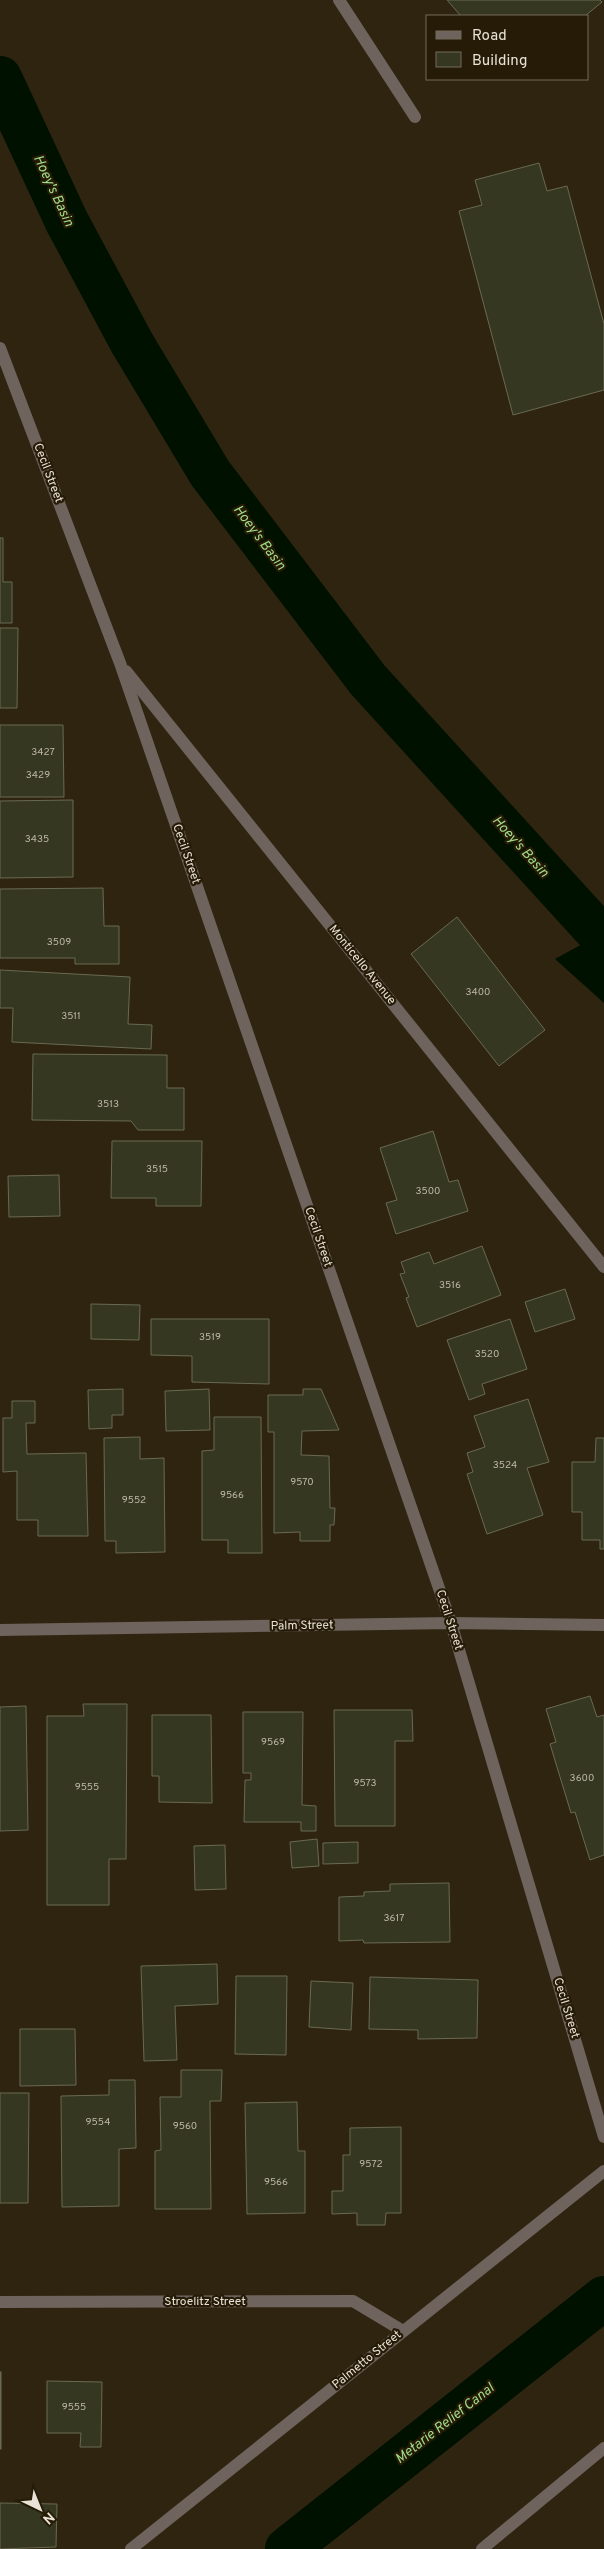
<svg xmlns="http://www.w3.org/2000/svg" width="604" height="2549" font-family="Overpass,sans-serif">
<rect width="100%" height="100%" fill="#2f2410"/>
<polygon fill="#011100" points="604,932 604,1003 555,959"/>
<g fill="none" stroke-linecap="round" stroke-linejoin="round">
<g stroke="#011100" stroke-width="44">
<polyline points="0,78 67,222 132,343 210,473 368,680 604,939"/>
<polyline points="287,2549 604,2298"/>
</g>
</g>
<g fill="#363720" stroke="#696a51">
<polygon points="447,0 600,0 602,2 585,16 461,16"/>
<polygon points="539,163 547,191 567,186 604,324 604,390 513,415 459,211 482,205 475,180"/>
<polygon points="0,538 3,538 3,582 12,582 12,623 0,623"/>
<polygon points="0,628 18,628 17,708 0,708"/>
<polygon points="0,725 63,725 64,797 0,797"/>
<polygon points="73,800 73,877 0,878 0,801"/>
<polygon points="103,888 104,926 119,926 119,964 75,964 75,958 0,958 0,889"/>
<polygon points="457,917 545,1030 499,1066 411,954"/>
<polygon points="0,970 130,977 128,1024 152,1025 151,1049 12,1042 13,1008 0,1008"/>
<polygon points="33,1054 167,1055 167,1088 184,1088 184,1130 138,1130 131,1121 32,1120"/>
<polygon points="433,1131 449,1182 458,1180 468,1211 396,1234 386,1203 397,1200 380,1148"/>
<polygon points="112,1141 202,1141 201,1206 156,1206 156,1198 111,1198"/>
<polygon points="59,1175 60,1216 9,1217 8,1176"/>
<polygon points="482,1246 501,1295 417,1327 406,1298 409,1297 400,1274 405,1273 401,1262 429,1252 434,1264"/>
<polygon points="565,1289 575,1319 535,1332 525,1302"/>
<polygon points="91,1304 140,1305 139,1340 91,1339"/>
<polygon points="151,1319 269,1319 269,1384 192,1382 192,1356 151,1355"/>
<polygon points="510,1319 527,1369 482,1384 485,1394 469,1400 447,1340"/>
<polygon points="123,1389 123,1415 112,1415 112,1428 89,1429 88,1390"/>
<polygon points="209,1389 210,1430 166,1431 165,1391"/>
<polygon points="303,1389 321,1389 339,1430 302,1431 301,1455 329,1456 330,1508 335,1508 334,1525 330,1525 330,1541 300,1541 300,1532 274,1533 274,1432 268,1432 268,1395 303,1395"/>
<polygon points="528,1399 549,1462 527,1468 543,1515 487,1534 467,1474 473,1472 467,1453 485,1447 474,1416"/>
<polygon points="12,1401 35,1401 35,1423 26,1423 27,1454 86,1453 88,1536 38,1536 38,1520 17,1520 17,1471 3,1472 3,1418 12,1418"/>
<polygon points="214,1417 261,1417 262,1553 228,1553 228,1540 202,1540 202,1451 214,1450"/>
<polygon points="140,1437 140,1459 164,1458 165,1552 116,1553 116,1541 105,1541 104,1438"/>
<polygon points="596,1438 604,1438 604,1549 600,1549 600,1540 582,1540 582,1512 572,1512 572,1462 595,1462"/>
<polygon points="590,1696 597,1717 604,1715 604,1855 590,1860 575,1812 571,1813 550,1744 556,1742 546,1709"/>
<polygon points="83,1704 127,1704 126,1859 109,1859 109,1905 47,1905 47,1716 84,1716"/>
<polygon points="26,1706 28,1830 0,1831 0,1707"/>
<polygon points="334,1710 412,1710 413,1741 395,1741 395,1826 335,1826"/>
<polygon points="243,1712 303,1712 302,1805 316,1806 316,1831 301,1831 301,1822 244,1822 245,1780 251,1780 251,1773 243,1773"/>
<polygon points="152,1715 211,1715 212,1803 159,1802 159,1776 152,1776"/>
<polygon points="317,1839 319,1866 292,1868 290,1842"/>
<polygon points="358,1842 358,1863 323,1864 323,1843"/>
<polygon points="225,1845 226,1889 195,1890 194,1846"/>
<polygon points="449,1883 450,1942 364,1943 363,1940 339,1941 339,1897 364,1896 364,1892 390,1891 390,1884"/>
<polygon points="217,1964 218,2004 175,2006 177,2060 144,2061 141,1966"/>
<polygon points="236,1976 287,1976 286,2055 235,2054"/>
<polygon points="370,1977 478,1980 477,2038 418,2039 418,2030 369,2029"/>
<polygon points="311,1981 353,1983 351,2030 309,2027"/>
<polygon points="20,2029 75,2029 76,2085 20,2086"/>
<polygon points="181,2070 222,2070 221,2101 210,2101 211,2209 155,2209 155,2151 161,2150 160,2097 181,2097"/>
<polygon points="109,2080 135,2080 136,2148 119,2149 119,2206 62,2207 61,2096 109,2095"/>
<polygon points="0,2093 29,2093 28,2203 0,2203"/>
<polygon points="297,2102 298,2151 305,2151 305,2213 247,2214 245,2103"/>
<polygon points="401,2127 401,2213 386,2213 385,2225 357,2225 357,2213 332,2214 332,2191 343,2191 343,2155 350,2155 350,2128"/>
<rect x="0" y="2372" width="1" height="77"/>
<polygon points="47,2381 102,2382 101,2447 80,2447 81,2433 47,2433"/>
<polygon points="0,2503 57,2504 56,2547 0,2549"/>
</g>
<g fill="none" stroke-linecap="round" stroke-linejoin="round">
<polyline stroke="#6e635d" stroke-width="12" points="339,0 415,117"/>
<g stroke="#6e635d" stroke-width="12">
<polyline points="0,348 120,663 451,1623 604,2137"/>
<polyline points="126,671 604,1267"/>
<polyline points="0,1630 451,1623 604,1625"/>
<polyline points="0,2302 353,2301 403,2331"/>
</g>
<g stroke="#6e635d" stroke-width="12">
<polyline points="131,2549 604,2171"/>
<polyline points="482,2549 604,2448"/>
</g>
</g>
<g text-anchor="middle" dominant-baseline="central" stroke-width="4.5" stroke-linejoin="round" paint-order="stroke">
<g font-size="10" fill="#bcb7a8">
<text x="43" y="752">3427</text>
<text x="38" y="775">3429</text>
<text x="37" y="839">3435</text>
<text x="59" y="942">3509</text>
<text x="478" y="992">3400</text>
<text x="71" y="1016">3511</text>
<text x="108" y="1104">3513</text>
<text x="157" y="1169">3515</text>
<text x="428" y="1191">3500</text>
<text x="450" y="1285">3516</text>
<text x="210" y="1337">3519</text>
<text x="487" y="1354">3520</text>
<text x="505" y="1465">3524</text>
<text x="302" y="1482">9570</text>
<text x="232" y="1495">9566</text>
<text x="134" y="1500">9552</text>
<text x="273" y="1742">9569</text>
<text x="582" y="1778">3600</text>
<text x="365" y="1783">9573</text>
<text x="87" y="1787">9555</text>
<text x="394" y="1918">3617</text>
<text x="98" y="2122">9554</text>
<text x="185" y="2126">9560</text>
<text x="371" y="2164">9572</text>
<text x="276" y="2182">9566</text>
<text x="74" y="2407">9555</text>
</g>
<g font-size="12" fill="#e9e2d6" stroke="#251b06">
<text transform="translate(48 473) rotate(69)">Cecil Street</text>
<text transform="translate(186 854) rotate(71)">Cecil Street</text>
<text transform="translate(362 965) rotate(51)">Monticello Avenue</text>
<text transform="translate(318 1237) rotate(71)">Cecil Street</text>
<text transform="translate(449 1620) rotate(72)">Cecil Street</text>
<text transform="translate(302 1626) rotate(-1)">Palm Street</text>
<text transform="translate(566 2008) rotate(73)">Cecil Street</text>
<text x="205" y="2302">Stroelitz Street</text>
<text transform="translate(367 2360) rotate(-39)">Palmetto Street</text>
</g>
<g font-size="14" font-style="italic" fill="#9fdd89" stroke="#251b06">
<text transform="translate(53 191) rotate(65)">Hoey's Basin</text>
<text transform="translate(259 538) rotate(53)">Hoey's Basin</text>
<text transform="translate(520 847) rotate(48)">Hoey's Basin</text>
<text transform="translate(445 2424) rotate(-38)">Metarie Relief Canal</text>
</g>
</g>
<rect x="426" y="15" width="162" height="65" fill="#251b06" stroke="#736b59"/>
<rect x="436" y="31" width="25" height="8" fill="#6e635d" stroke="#736b59"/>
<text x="472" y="40" font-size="15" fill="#e9e2d6">Road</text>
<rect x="436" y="52" width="25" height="15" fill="#363720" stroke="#736b59"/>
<text x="472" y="65" font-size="15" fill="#e9e2d6">Building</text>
<g transform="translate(40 2509) rotate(137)" stroke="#251b06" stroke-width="4" paint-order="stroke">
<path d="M0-4L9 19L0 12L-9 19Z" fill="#e9e2d6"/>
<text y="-8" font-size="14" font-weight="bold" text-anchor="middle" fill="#e9e2d6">N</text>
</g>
</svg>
